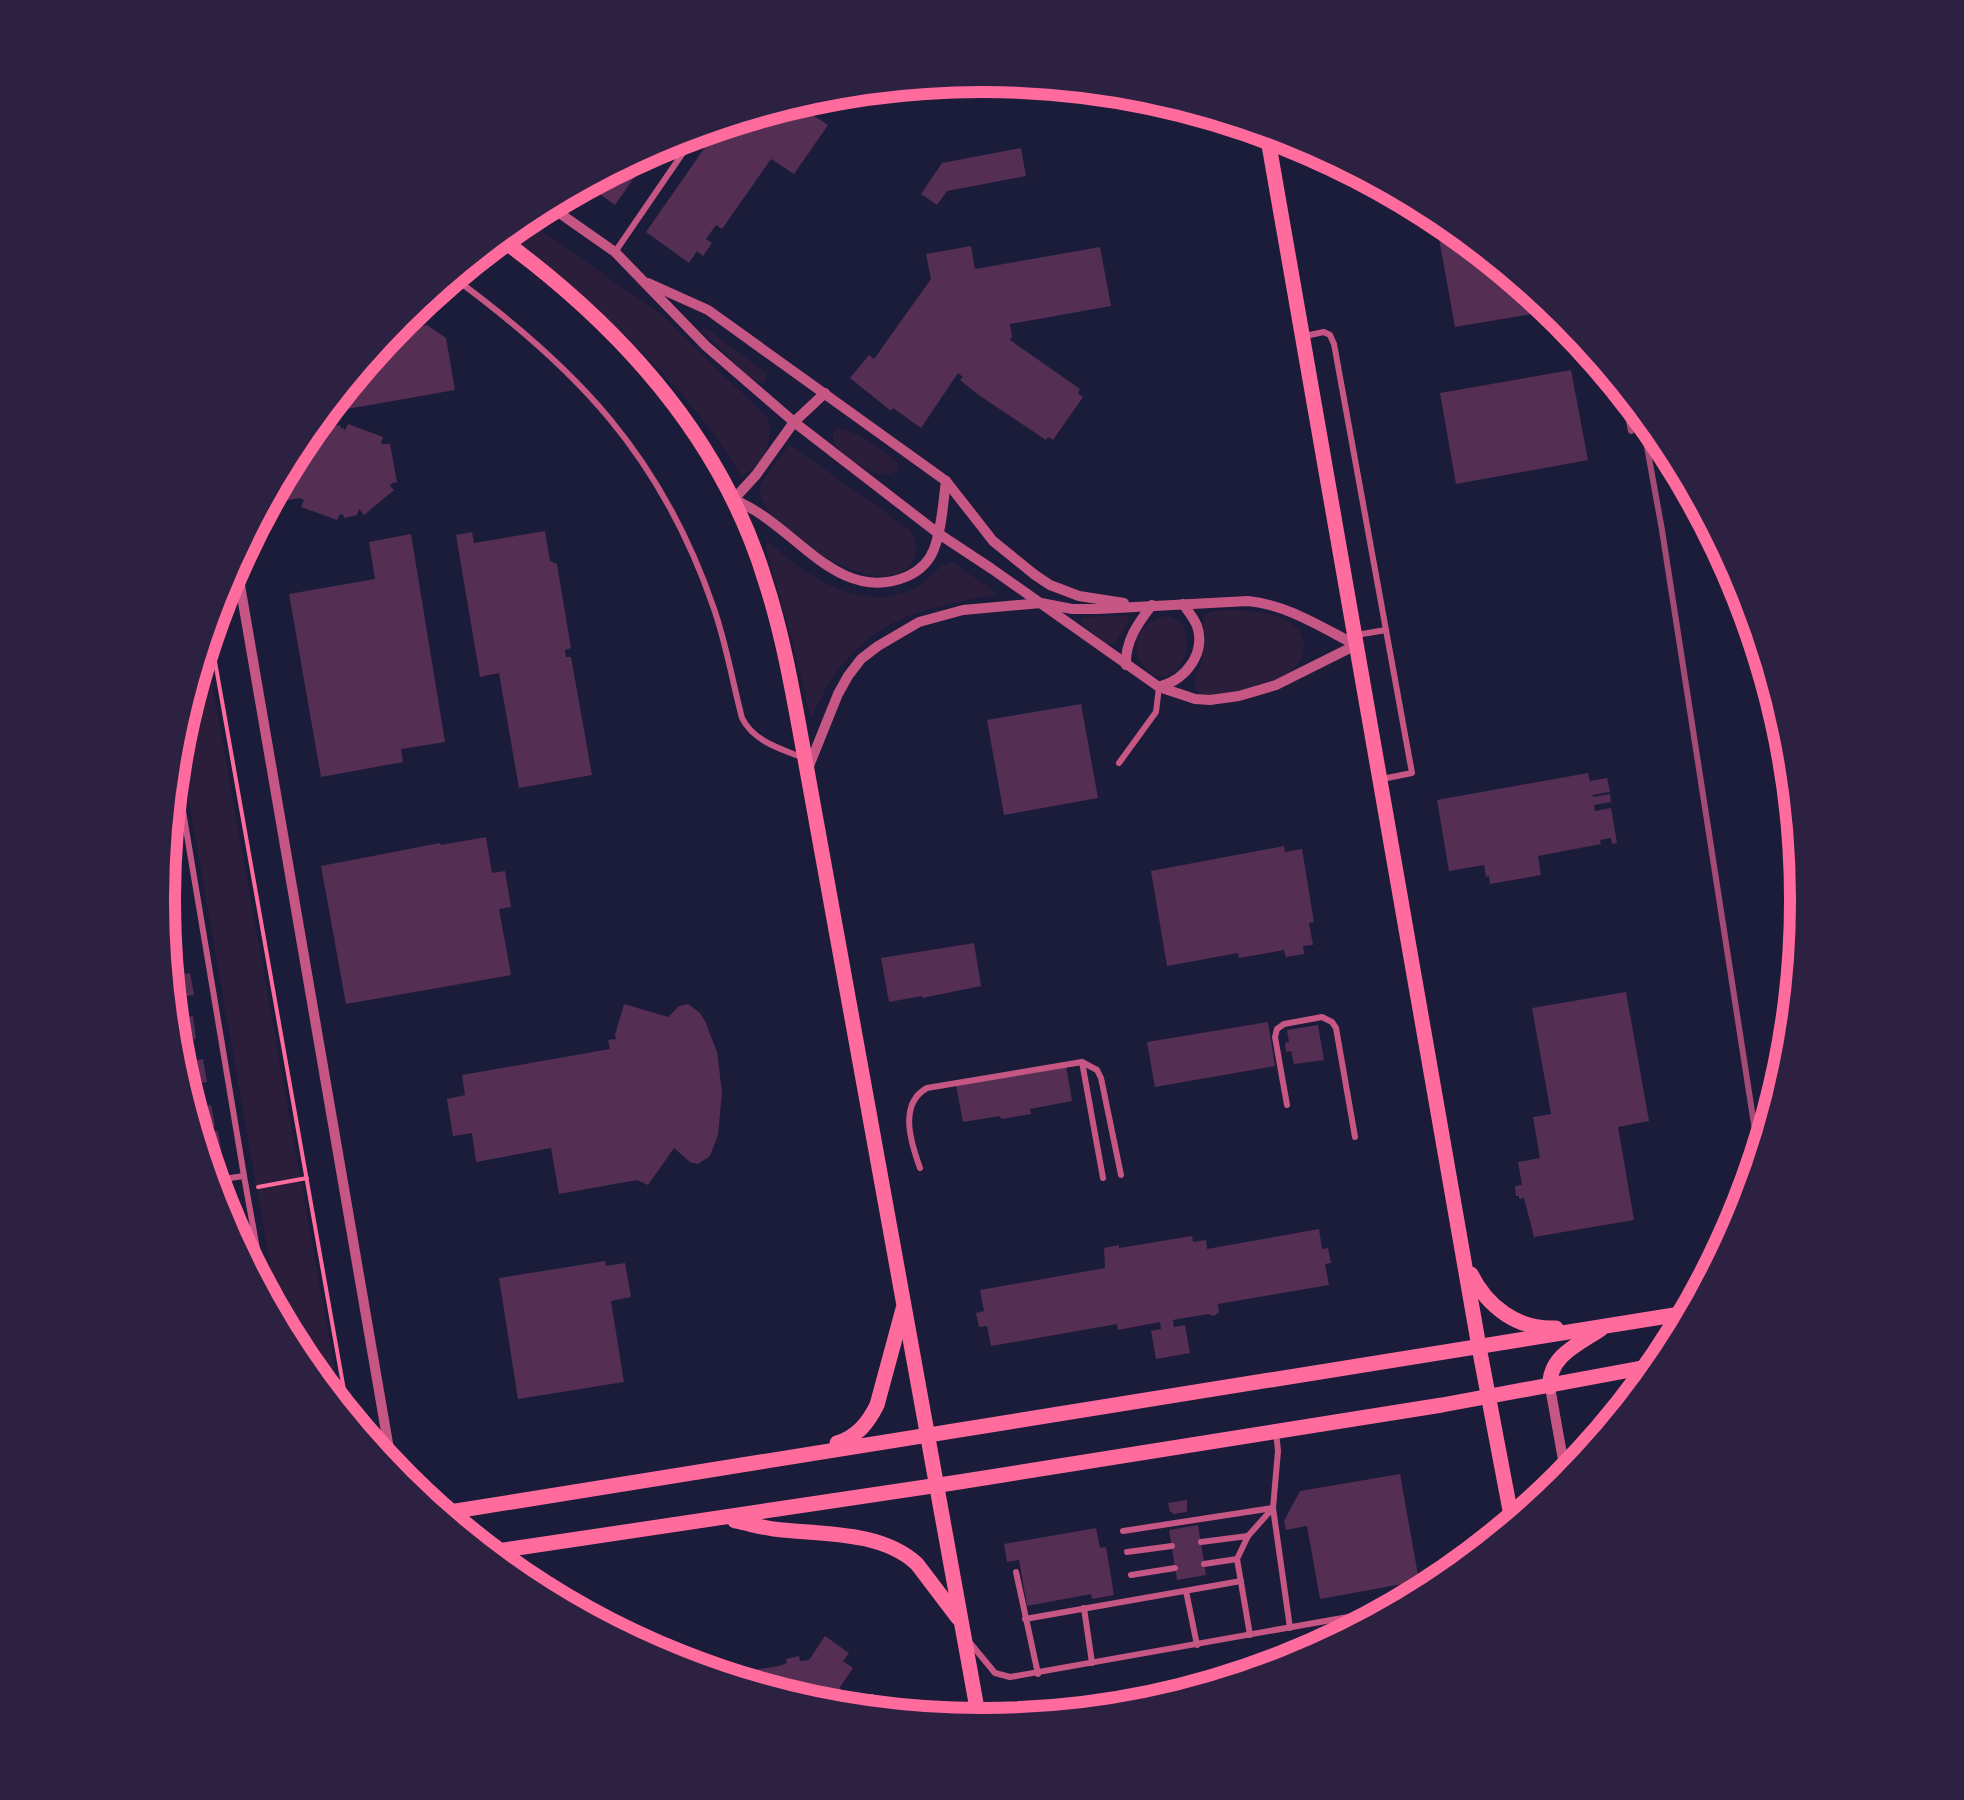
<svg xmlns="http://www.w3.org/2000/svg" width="1964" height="1800" font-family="Lato,sans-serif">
<rect width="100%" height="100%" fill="#1b1b3a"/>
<g fill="#2a1e3b">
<path d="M521 216 659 313 768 418C774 441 764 462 745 475L739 473C681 374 589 304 502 232Z"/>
<polygon points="703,326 766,373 765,382 759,383 749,377 702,331"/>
<path d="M837 428C861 432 880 449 899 464L897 471C890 474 889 475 881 474 868 473 845 457 837 447 832 440 833 439 833 431Z"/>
<path d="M788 446H792L909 529C915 538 918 547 914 558 890 612 773 531 761 498 759 492 760 489 761 483Z"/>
<path d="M769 542C806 577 863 615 915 588 929 581 937 565 952 562L996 592 994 595C905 611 853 626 813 715H810L790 633 765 546Z"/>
<path d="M1231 610C1256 611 1307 614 1304 650 1303 657 1299 665 1293 670 1280 680 1211 706 1198 692 1190 685 1199 671 1201 663 1205 647 1202 632 1203 616L1211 611Z"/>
<polygon points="1127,615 1129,622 1115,643 1107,644 1080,622 1084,617"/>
<path d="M1165 616 1172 617 1183 625C1187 639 1189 652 1181 664 1154 705 1105 632 1165 616Z"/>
<polygon points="204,638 343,1415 296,1358 282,1333 176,728"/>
</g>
<g fill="#542f53">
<polygon points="818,92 805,110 828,125 794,174 771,159 722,229 716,225 706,239 712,243 703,256 697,251 689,263 646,232 724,120"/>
<polygon points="659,142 615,205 583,182"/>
<polygon points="1021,148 1026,176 947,191 937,205 921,194 942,163"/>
<polygon points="1434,211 1441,214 1552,305 1543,307 1544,312 1455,327"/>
<polygon points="971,246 975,269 1100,247 1111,306 1010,324 1012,337 1010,340 1080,389 1078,393 1083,397 1053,440 1048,437 1046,440 980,396 960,380 963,377 958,373 921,428 893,408 891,411 850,378 869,355 874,359 931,279 926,254"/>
<polygon points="427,325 446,338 455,390 319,414 386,332"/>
<polygon points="1571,370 1588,460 1456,484 1440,393"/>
<polygon points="348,424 383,437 381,444 390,444 397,482 392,483 390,486 394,490 364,515 359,509 357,515 344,518 343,514 339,515 337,520 301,507 304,500 300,498 268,504 267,497 285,462 294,461 295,457 291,453 321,428 324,432 328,431 327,427 340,425 341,429 344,428 345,431"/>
<polygon points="545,531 550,561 557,564 571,648 565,650 566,657 571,657 592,775 519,788 499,673 480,677 456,535 472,532 474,543"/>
<polygon points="411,534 445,742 401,749 403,762 321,777 289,594 375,579 369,542"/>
<polygon points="1081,704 1098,798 1004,815 987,720"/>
<polygon points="1588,773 1590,781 1607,778 1610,792 1592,795 1593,797 1610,794 1611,802 1594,805 1595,811 1611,808 1617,843 1612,844 1611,838 1600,840 1601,844 1538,856 1541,875 1490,884 1489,876 1486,877 1484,865 1449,871 1437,800"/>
<polygon points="486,837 492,873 505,871 511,907 499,909 511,975 346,1004 321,866 440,843 441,845"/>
<polygon points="1284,846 1285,852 1302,849 1314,922 1309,923 1313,945 1303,946 1304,954 1286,957 1284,950 1239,958 1238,953 1167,966 1151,871"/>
<polygon points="178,909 182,929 160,933 158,912"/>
<polygon points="974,943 981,986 922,998 922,996 889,1002 881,958"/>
<polygon points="190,973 194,995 171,998 167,977"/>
<polygon points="1626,992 1649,1121 1618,1127 1634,1220 1534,1237 1524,1198 1519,1199 1519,1196 1516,1196 1515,1186 1522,1185 1518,1162 1540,1158 1533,1117 1551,1114 1532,1008"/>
<polygon points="624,1004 668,1017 679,1006 688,1004 700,1013 705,1021 717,1052 722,1092 718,1135 710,1156 698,1164 690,1162 674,1148 648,1185 637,1180 559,1194 551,1148 476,1162 472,1133 453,1136 447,1099 465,1095 462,1075 610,1049 608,1040 616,1039 615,1035"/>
<polygon points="193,1016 196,1039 171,1043 169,1020"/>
<polygon points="1268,1022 1275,1066 1155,1087 1147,1042"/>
<polygon points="1318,1025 1324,1060 1294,1064 1291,1051 1286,1052 1285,1043 1289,1042 1287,1030"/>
<polygon points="203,1059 207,1082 190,1085 185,1062"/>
<polygon points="1066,1065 1072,1101 1030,1109 1031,1114 1001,1119 1000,1116 963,1122 956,1085"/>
<polygon points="211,1105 215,1126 198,1129 194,1108"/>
<polygon points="218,1131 222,1156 203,1159 195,1135"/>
<polygon points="1319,1229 1322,1249 1328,1248 1331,1263 1325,1264 1329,1285 1218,1304 1219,1312 1214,1316 1208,1314 1173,1320 1174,1327 1185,1325 1190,1353 1156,1359 1151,1331 1161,1329 1160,1322 1118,1330 1117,1324 991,1346 987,1326 979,1327 976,1313 984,1311 980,1290 1105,1268 1104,1248 1119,1245 1119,1248 1192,1236 1193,1242 1206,1240 1207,1249"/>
<polygon points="605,1261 606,1266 625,1263 631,1297 611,1301 624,1382 518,1399 499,1278"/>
<polygon points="1623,1413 1609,1430 1607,1416"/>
<polygon points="1400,1474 1419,1581 1320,1599 1307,1526 1286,1530 1284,1521 1300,1491"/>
<polygon points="1187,1500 1187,1512 1173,1514 1172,1512 1170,1512 1168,1503"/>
<polygon points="1198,1525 1206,1575 1177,1580 1169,1530"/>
<polygon points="1096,1528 1100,1548 1106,1547 1114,1595 1092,1599 1091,1594 1027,1606 1019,1560 1007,1562 1004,1544"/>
<polygon points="616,1619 619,1637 596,1625 605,1623 605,1621"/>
<polygon points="825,1636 849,1653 843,1661 853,1668 840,1687 842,1697 802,1703 736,1683 734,1673 779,1666 787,1663 786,1659 799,1656 800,1661 809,1660"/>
</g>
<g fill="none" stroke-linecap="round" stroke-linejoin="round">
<g stroke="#ff6b9d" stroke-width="4">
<polyline points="208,622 350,1424"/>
<polyline points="258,1187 307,1178"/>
</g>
<g stroke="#c65784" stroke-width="6">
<polyline points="615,252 700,128"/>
<path d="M450 275C576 367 661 455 713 606 726 642 732 680 742 718 754 742 781 749 804 758"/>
<polyline points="1305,336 1324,332 1330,335 1334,344 1412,773 1382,779"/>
<polyline points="1356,635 1386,630"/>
<polyline points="172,745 244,1176 267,1305"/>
<polyline points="1119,763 1156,712 1159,687"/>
<polyline points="1082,1062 1103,1178"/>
<polyline points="1287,1105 1275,1037 1277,1029 1284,1024 1322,1017 1332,1022 1336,1028 1355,1137"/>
<path d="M920 1168C911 1143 898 1104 927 1088L1082 1062 1097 1070 1101 1078 1121 1175"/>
<polyline points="209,1181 244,1176"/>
<polyline points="1123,1531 1273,1508 1290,1628"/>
<polyline points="1201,1542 1248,1536"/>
<polyline points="1127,1552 1172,1546"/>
<polyline points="1204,1564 1237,1559"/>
<polyline points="1016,1572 1038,1674"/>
<polyline points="1131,1575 1175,1568"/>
<polyline points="1186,1591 1197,1645"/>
<polyline points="1084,1608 1092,1663"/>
<polyline points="1025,1619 1241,1581"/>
<polyline points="1250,1635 1237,1559 1248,1536 1273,1508 1278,1451 1276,1432"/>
<polyline points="971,1644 995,1673 1010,1677 1399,1608"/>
<polyline points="813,1707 872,1697"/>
</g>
<g stroke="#c65784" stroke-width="10">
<polyline points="545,203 615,252 706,346 794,422 939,534 992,569 1159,687 1195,699 1210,700 1239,696 1276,685 1356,645"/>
<polyline points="648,283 708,310 946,481 993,541 1035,575 1050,585 1079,596 1124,603"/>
<path d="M825 393 794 422 756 475 734 499C740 503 748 506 754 510 802 538 844 604 908 576 921 570 929 562 934 549 942 528 943 503 946 481"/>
<polyline points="235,556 394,1478"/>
<path d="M1126 665C1125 641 1138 623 1152 605"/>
<path d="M1161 686C1186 679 1206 653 1197 626 1194 618 1188 611 1183 604"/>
<path d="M809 766 838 694 848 676 861 659 878 646 919 622 963 610 1041 603 1072 609H1098L1248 601C1288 605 1321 627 1356 645"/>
<polyline points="1550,1387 1567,1482"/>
</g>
<g stroke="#ff6b9d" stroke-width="15">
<polyline points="1266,128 1479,1347 1513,1526"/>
<path d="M497 236C617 323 721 436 765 580 784 638 794 699 805 759L980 1725"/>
<path d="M1471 1274C1487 1306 1517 1330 1556 1328"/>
<path d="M1550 1387C1548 1356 1579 1344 1601 1329"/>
<path d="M837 1443C857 1437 868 1423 877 1405L903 1309"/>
<polyline points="437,1514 1693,1312"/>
<path d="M735 1521C751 1524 766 1529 782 1530 825 1534 883 1532 917 1564L958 1618"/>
<polyline points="484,1553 959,1482 1442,1405 1663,1364"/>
</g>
<g stroke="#a44b75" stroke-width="6">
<polyline points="1622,386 1631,431"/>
<polyline points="1640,408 1662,530 1760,1163"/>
</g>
</g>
<path d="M0 0H1964V1800H0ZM982 92H983A807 807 0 0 1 1790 899V901A807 807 0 0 1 983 1708H982A807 807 0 0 1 175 901V899A807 807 0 0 1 982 92Z" fill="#2d2142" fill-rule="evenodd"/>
<path fill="none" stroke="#ff6b9d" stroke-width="12" d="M982 92H983A807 807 0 0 1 1790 899V901A807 807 0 0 1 983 1708H982A807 807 0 0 1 175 901V899A807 807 0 0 1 982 92Z"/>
</svg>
